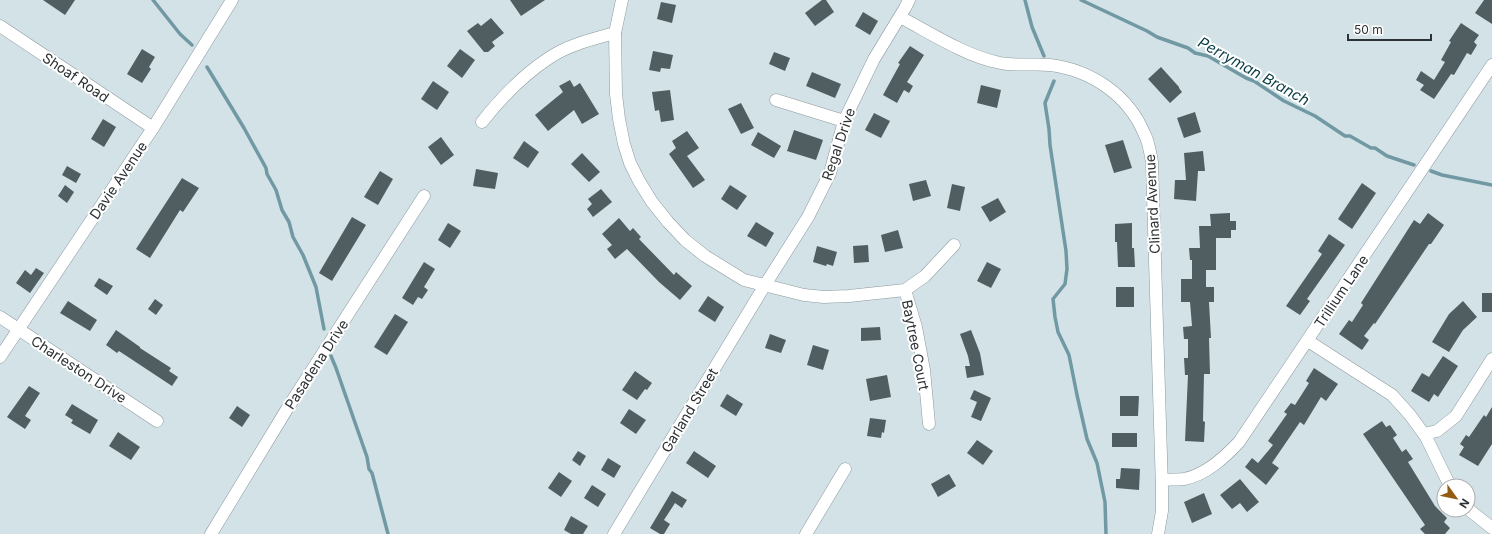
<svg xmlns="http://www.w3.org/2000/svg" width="1492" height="534" font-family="Inter,sans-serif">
<rect width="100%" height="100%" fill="#d3e2e6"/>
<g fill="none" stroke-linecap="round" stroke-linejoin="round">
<g stroke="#7199a3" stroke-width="3.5">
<polyline points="153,0 180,34 192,45"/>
<polyline points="1025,0 1032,27 1044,56"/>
<polyline points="1081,0 1147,31 1157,37 1188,48 1195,53 1208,56 1246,78 1254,81 1284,101 1315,116 1345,136 1350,136 1371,148 1375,148 1387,156 1414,165"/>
<polyline points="207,67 244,128 266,168 267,174 276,190 282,210 289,222 293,237 303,255 316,287 324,329"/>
<polyline points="1054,81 1045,103 1049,129 1050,145 1066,251 1067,269 1065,284 1053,299 1055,317 1058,332 1069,355 1077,395 1087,439 1097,463 1105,502 1106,534"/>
<polyline points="1431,171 1442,175 1492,185"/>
<polyline points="331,356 336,368 367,457 369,469 372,473 388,534"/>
</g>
</g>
<g fill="#515e61">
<polygon points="43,0 75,0 65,15"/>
<polygon points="510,0 545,0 521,16"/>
<polygon points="822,0 826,0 834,12 815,26 805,13"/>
<polygon points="1484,0 1492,0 1492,24 1475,13"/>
<polygon points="661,2 676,5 672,23 657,19"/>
<polygon points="863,12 878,21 870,35 855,26"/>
<polygon points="491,18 504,33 492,42 495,46 488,52 484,52 467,31 478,23 481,26"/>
<polygon points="1461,23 1479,35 1474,42 1477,45 1471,55 1467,53 1454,75 1451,74 1434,99 1420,90 1424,85 1416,80 1421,71 1434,80 1445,62 1441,60 1451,42 1449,41"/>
<polygon points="910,46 924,55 907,82 913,86 909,93 904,90 897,103 883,95 900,64 898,63"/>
<polygon points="142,49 155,57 149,67 151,69 142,83 127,74"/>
<polygon points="460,49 475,60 462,78 447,66"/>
<polygon points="653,51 673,55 670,69 661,68 660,72 649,70"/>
<polygon points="774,52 790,58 785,71 769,64"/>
<polygon points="1161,67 1179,87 1179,88 1182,92 1170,103 1148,79"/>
<polygon points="812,72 841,84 835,98 806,86"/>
<polygon points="570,80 574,87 580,83 599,114 582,124 574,110 548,131 535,115 563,92 559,86"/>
<polygon points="433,81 449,92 437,110 421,99"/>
<polygon points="981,85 1001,90 997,108 977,103"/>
<polygon points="670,90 674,120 661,122 659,110 655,111 652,92"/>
<polygon points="741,103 754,128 741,134 728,109"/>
<polygon points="1195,112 1201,132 1184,138 1177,118"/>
<polygon points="874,113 890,121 881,138 865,130"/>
<polygon points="103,119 116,127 104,147 91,139"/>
<polygon points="794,130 823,140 816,160 787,151"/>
<polygon points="687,131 699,148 687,156 705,180 693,188 669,154 676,148 672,141"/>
<polygon points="758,132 781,146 774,158 751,145"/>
<polygon points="441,137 454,155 441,165 428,147"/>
<polygon points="1123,140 1132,168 1114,173 1105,145"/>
<polygon points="524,141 539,152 528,168 513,158"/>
<polygon points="1203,151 1205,171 1198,171 1196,201 1174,199 1175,180 1186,180 1184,153"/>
<polygon points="582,153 600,172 589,182 571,164"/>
<polygon points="67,166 81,174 76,183 62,175"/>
<polygon points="476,169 498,173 495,189 473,186"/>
<polygon points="380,171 393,179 378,205 364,197"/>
<polygon points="182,178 199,188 183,212 180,210 150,258 136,249"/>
<polygon points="926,180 931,196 913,201 909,184"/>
<polygon points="1362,183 1376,193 1352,229 1338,219"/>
<polygon points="952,184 965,187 960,211 947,208"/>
<polygon points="65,185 74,192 67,203 58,196"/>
<polygon points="730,185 747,196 737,210 721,199"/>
<polygon points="601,189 612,202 593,217 587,209 592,204 588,199"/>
<polygon points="998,198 1006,212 990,222 981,207"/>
<polygon points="1230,213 1230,221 1236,221 1236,230 1231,230 1231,238 1216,238 1216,270 1206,270 1206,287 1214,287 1214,302 1209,302 1211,338 1209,338 1210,374 1204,374 1203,421 1205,422 1204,442 1185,441 1188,375 1185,375 1184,358 1188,358 1188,339 1184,339 1183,327 1192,326 1190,302 1181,302 1181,279 1192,279 1192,260 1190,260 1189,248 1200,248 1199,226 1211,226 1210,214"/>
<polygon points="1428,213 1444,225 1431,244 1429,244 1375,324 1374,323 1364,336 1369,340 1362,350 1339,334 1349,320 1352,322 1363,305 1361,303 1414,220 1420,224"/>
<polygon points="352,217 366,225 332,281 319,273"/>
<polygon points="619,218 630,231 633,228 641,237 639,239 674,275 676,272 692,286 680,300 659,282 627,249 615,259 607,249 612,245 602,234"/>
<polygon points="756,222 774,233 766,247 747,236"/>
<polygon points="448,223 461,231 450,248 438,240"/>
<polygon points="1132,223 1132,248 1134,248 1135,267 1118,267 1117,242 1115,242 1115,224"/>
<polygon points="898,230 903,248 885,252 881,235"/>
<polygon points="1329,234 1345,245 1307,299 1310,301 1300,315 1286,306 1322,254 1318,251"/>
<polygon points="868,245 869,262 854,263 853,246"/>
<polygon points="817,246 837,252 833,266 827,264 826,266 813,262"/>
<polygon points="424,262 435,269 424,287 428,290 422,299 418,297 413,305 402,298"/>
<polygon points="987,262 1001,269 991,288 977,281"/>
<polygon points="36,268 44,273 30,293 16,283 25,270 31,275"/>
<polygon points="99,278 113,286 107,295 94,286"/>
<rect x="1116" y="287" width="18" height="20"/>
<rect x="1482" y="293" width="10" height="19"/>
<polygon points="708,296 724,307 715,322 698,311"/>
<polygon points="155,299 163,305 156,315 148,309"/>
<polygon points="68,301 97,320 90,331 60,313"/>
<polygon points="1463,301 1477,317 1463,330 1449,352 1432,342 1449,314"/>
<polygon points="395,314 408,322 387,355 374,347"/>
<polygon points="880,327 881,340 861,341 861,328"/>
<polygon points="116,330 140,347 140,348 171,368 169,371 178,377 172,386 119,351 117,353 106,345"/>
<polygon points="971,330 980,353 984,375 967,378 965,366 970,366 968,356 960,334"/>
<polygon points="770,334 786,340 781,353 765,348"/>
<polygon points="813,345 829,350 823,370 807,365"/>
<polygon points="1443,356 1458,366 1438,397 1434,394 1429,402 1411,391 1422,373 1429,377"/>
<polygon points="1314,368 1338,384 1326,401 1321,397 1304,425 1300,422 1272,463 1279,468 1266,485 1245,467 1252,458 1258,463 1273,445 1268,441 1287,414 1284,412 1291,403 1295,405 1309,383 1306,381"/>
<polygon points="635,371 652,383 647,390 645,389 637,400 622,390"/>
<polygon points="887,375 891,397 870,401 866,379"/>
<polygon points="29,386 40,393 25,416 31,420 25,429 7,417"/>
<polygon points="974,390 991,398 981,421 971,417 977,402 970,399"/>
<polygon points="727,394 743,404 736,416 720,406"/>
<polygon points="1120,396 1139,396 1138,416 1120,416"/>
<polygon points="72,404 98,420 90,434 71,423 73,420 65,415"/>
<polygon points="237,406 250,415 242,427 229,418"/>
<polygon points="1492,407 1492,444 1478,466 1459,455 1464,447 1460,444 1466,435 1469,437 1484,415 1486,417"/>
<polygon points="629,409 646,420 636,434 620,423"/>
<polygon points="870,418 886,420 884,433 882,432 881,438 867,436"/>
<polygon points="1382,421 1386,427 1390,425 1397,435 1393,438 1402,452 1406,449 1413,459 1408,462 1435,506 1447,518 1444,522 1450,528 1445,534 1425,534 1420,529 1425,525 1363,434"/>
<polygon points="118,432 140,447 131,460 109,446"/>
<rect x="1112" y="433" width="25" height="14"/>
<polygon points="977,440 993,451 983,465 967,453"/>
<polygon points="578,451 586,456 580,466 572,460"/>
<polygon points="694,451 716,466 708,478 686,463"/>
<polygon points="608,458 621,466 614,478 601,470"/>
<polygon points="1121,468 1140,469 1139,490 1116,488 1116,479 1120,479"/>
<polygon points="559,472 572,481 561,497 548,488"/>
<polygon points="949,474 956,486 938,497 931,484"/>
<polygon points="1240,479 1259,502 1247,512 1240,503 1232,509 1220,495"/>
<polygon points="592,485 606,494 598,507 584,498"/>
<polygon points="672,491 687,500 682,508 675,503 664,520 670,524 664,534 660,534 650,528"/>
<polygon points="1204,493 1212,514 1192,523 1184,502"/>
<polygon points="571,516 588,526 583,534 571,534 564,530"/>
</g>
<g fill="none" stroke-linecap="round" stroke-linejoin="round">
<g stroke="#8b999d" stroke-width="13">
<g id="street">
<polyline points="622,0 615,33 616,94 619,119 624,144 630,163 639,181 652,202 668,222 685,240 705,256 744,280 804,295 824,297 849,296 905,290 925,276 954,245"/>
<path d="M900 17C929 32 964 55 996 62 1014 67 1032 63 1050 65 1091 70 1128 95 1144 133 1149 142 1150 152 1152 162L1162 489V511L1158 534"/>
<polyline points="0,26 153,128"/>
<polyline points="776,100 844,121"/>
<path d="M482 122C501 98 523 75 549 58 568 45 593 39 615 33"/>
<polyline points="905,290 916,327 924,370 929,424"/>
<polyline points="0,317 157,421"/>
<polyline points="1308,341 1392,395 1410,415 1426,437 1450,486"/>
<polyline points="0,357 153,128 232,0"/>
<polyline points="1424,434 1437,431 1456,416 1492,359"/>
<path d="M1162 480C1169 479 1177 480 1184 479 1206 475 1225 457 1239 442L1492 65"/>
<polyline points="1468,509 1492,528"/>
<polyline points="211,534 287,409 424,196"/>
<polyline points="614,534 765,285 808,217 830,173 844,121 874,59 905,8 909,0"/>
<polyline points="806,534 845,469"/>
</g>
</g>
<use href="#street" stroke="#fff" stroke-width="12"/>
</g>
<g text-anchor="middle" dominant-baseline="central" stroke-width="4" stroke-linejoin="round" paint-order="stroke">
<g font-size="14" fill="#2d3234" stroke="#fff">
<text transform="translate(76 77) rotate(34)">Shoaf Road</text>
<text transform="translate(838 144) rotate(-71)">Regal Drive</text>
<text transform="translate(118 180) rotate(-56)">Davie Avenue</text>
<text transform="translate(1152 204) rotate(-93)">Clinard Avenue</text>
<text transform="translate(1341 291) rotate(-56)">Trillium Lane</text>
<text transform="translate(916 345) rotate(79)">Baytree Court</text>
<text transform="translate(316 364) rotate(-57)">Pasadena Drive</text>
<text transform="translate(79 369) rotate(33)">Charleston Drive</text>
<text transform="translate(689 410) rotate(-59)">Garland Street</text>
</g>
<g font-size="15" font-style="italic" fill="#053b44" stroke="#fff">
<text transform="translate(1254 71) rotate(29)">Perryman Branch</text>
</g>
</g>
<g transform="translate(1456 498) rotate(123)"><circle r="19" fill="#ffffff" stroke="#abadae"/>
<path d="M0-3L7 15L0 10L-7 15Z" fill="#925d13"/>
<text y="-6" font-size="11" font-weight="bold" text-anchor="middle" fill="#2d3234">N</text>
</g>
<path d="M1348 34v6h83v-6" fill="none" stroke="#2d3234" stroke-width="2"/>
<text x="1354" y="34" font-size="12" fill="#2d3234" stroke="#ffffff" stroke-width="3" paint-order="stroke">50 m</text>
</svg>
